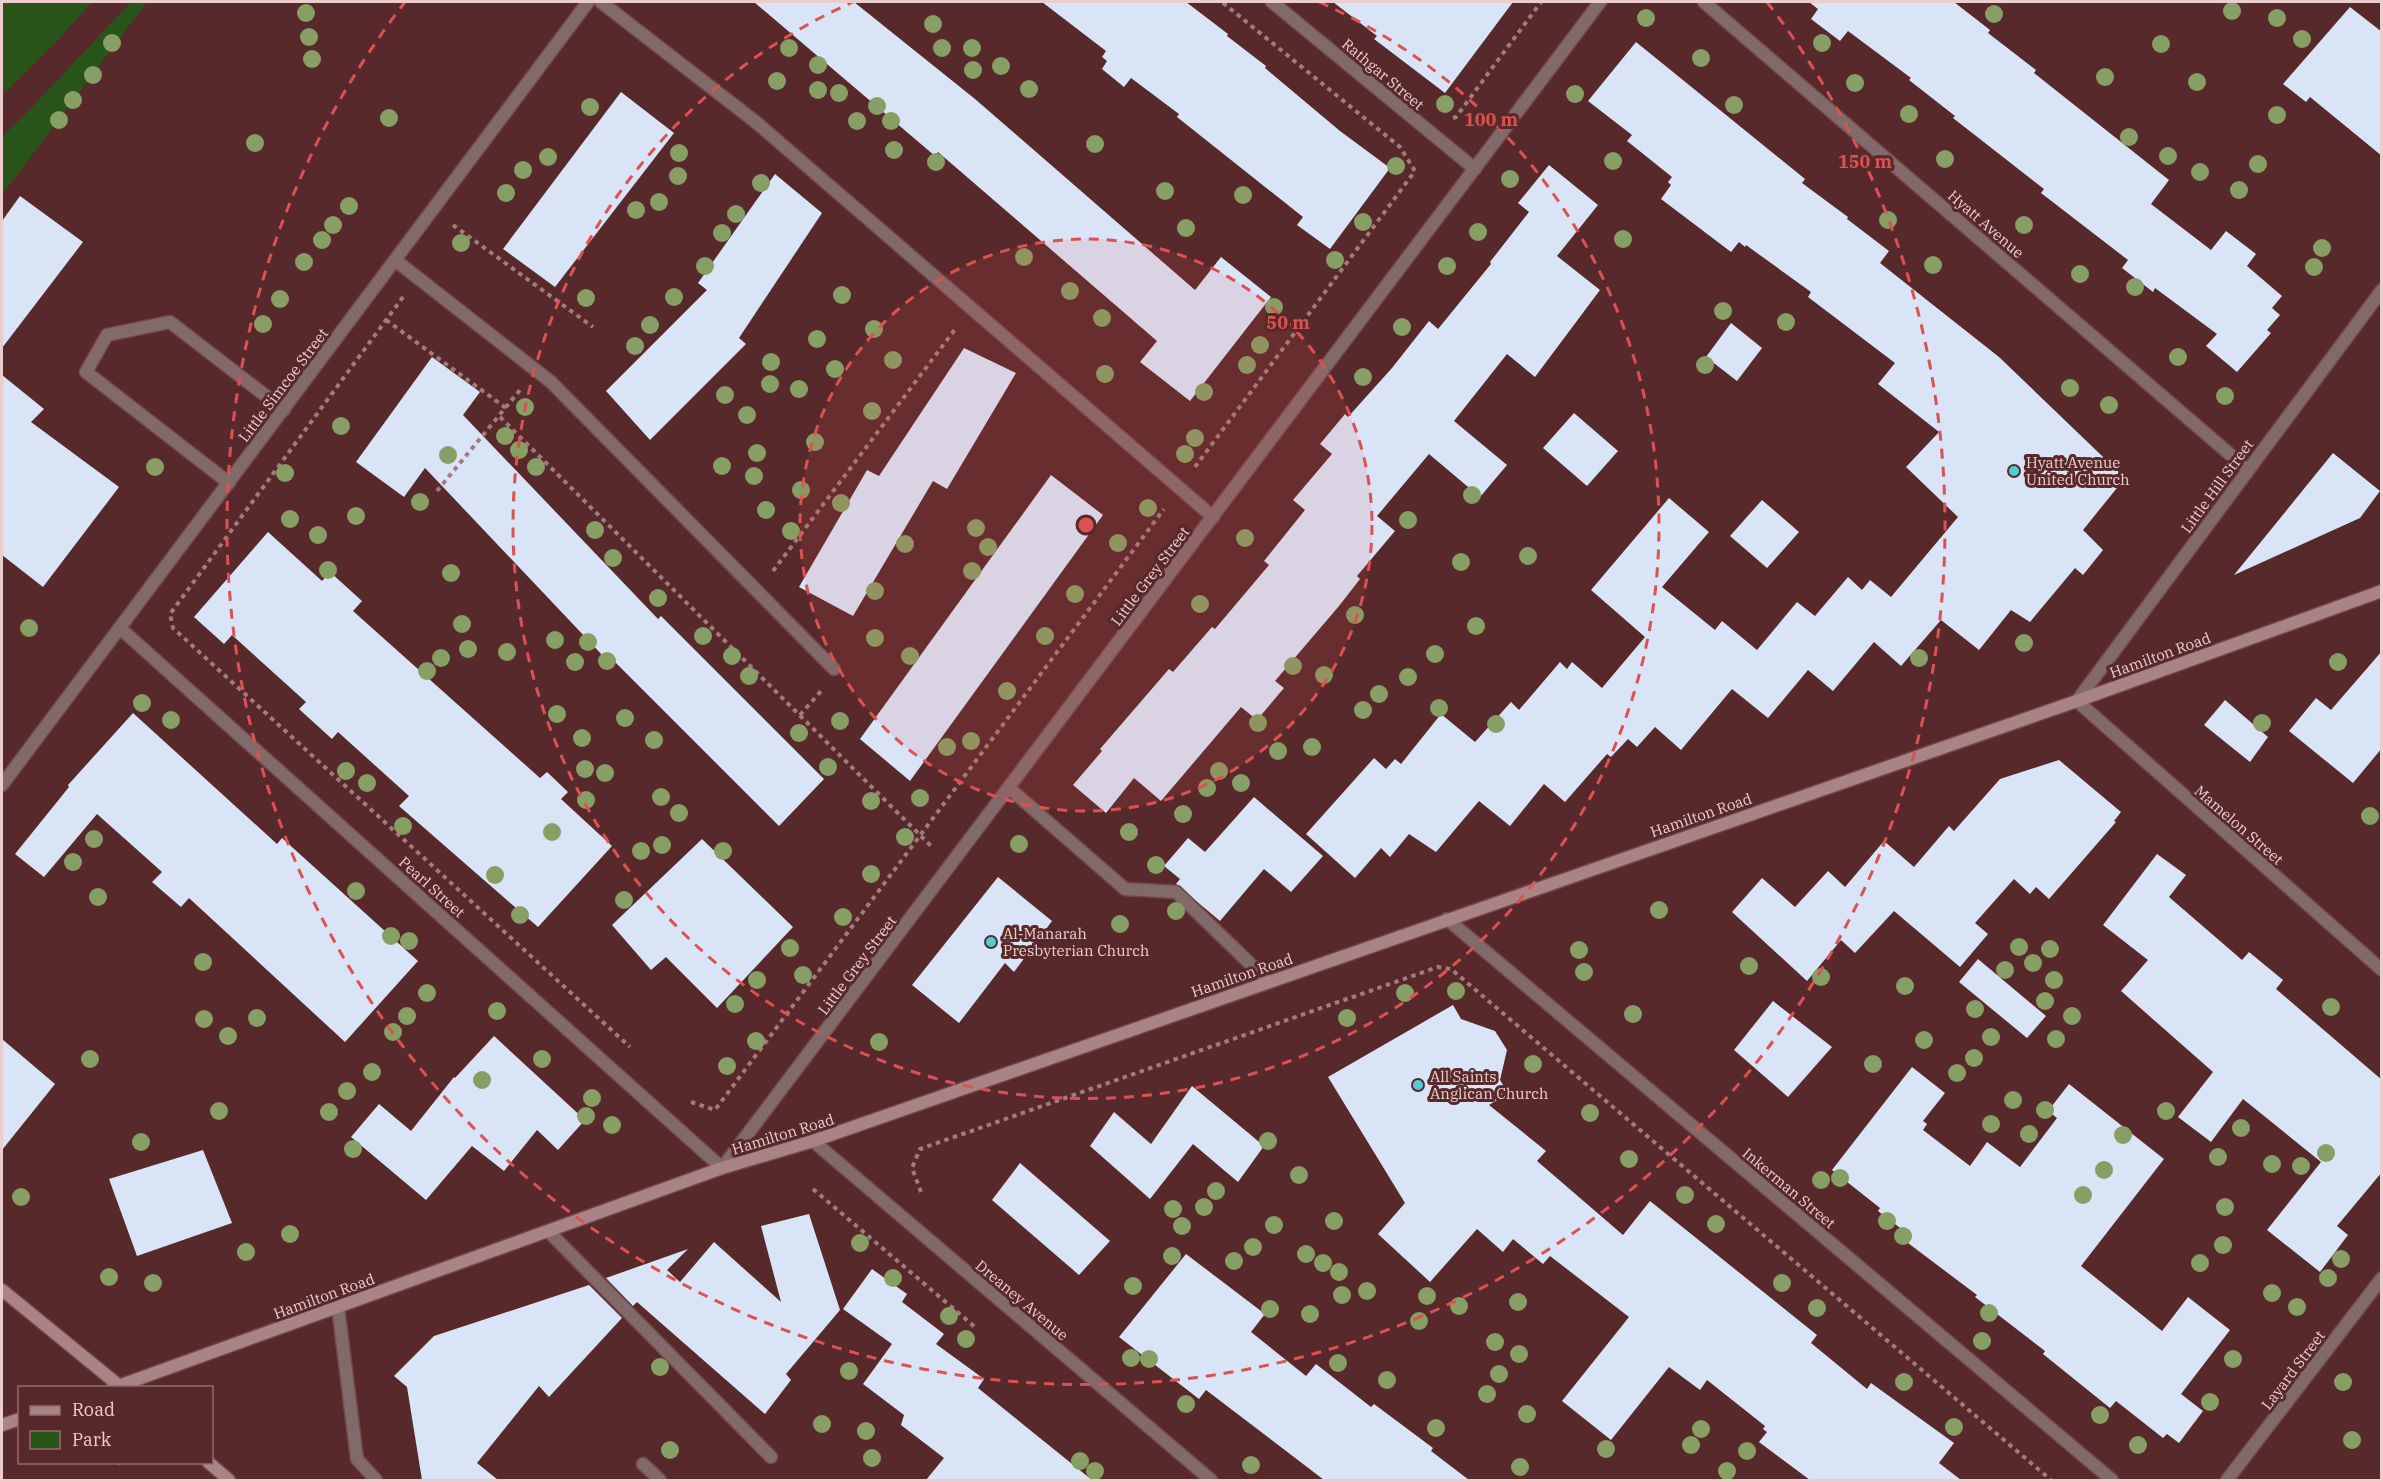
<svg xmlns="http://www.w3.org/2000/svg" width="2383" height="1482" font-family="'IBM Plex Serif',serif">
<rect width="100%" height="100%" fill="#58292b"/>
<g fill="#285319">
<polygon points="2,2 92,2 57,41 2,95"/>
<polygon points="131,2 147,2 2,195 2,137 36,103"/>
</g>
<g fill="#d9e5f7">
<polygon points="754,2 854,2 975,99 1195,290 1221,257 1271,297 1190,401 1140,362 1157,341 938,152 935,156"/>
<polygon points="1042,2 1186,2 1228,34 1227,36 1266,66 1265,68 1340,131 1390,168 1330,249 1297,225 1303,217 1177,117 1179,114 1131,78 1124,87 1102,69 1107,61 1102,57 1106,51"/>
<polygon points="1333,2 1513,2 1445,93 1374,39 1377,36"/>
<polygon points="1809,2 1954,2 1990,30 1988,33 2036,70 2034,73 2169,180 2151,204 2211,250 2226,231 2256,254 2247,266 2282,296 2272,308 2280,315 2267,330 2271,333 2237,372 2206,346 2217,334 2155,288 2153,292 2122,268 2128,260 2041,193 2044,189 1953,118 1955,116 1909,80 1911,78 1848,31 1840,41 1811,19 1818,9"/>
<polygon points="2350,7 2382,32 2382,156 2310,97 2306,102 2283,84"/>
<polygon points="1636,42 1805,179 1802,183 1848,217 1847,219 1889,251 1880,263 1999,357 2125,478 2083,530 2103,550 2083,575 2075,568 2030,622 2011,610 1979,650 1941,620 1901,666 1874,642 1833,691 1808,670 1768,718 1732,689 1681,750 1655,727 1637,747 1628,739 1611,757 1607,754 1565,802 1544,784 1510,826 1479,801 1436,852 1409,834 1390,857 1381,848 1355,878 1306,834 1374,758 1386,769 1395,759 1401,764 1441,714 1475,742 1511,702 1519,710 1560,662 1567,669 1572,662 1602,688 1645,637 1591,590 1669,498 1709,532 1662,587 1715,630 1722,621 1757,650 1797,602 1815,616 1848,577 1862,590 1870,580 1891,597 1958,517 1906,467 1939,432 1878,384 1895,363 1808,297 1811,292 1746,245 1745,247 1739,242 1731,252 1661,199 1671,185 1668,182 1672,177 1627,141 1632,135 1588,101"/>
<polygon points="621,92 674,133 555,287 503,249"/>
<polygon points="1549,165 1598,205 1557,256 1600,290 1535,377 1507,354 1454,421 1507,465 1480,497 1429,454 1377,516 1395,531 1357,576 1360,579 1339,606 1275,681 1284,688 1257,720 1241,707 1161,801 1134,778 1106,813 1073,785 1102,751 1100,749 1169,669 1173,672 1212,627 1215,629 1269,565 1264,561 1305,510 1293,500 1332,454 1320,444 1345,414 1348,417 1392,368 1429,321 1438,329 1491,264 1490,262 1529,212 1518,203"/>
<polygon points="775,174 822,213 739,338 746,344 650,440 606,391 707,290 698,283"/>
<polygon points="20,196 83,242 2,348 2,221"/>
<polygon points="1731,323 1762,348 1737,381 1706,357"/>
<polygon points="964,348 1016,373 947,489 933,481 853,616 799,587 867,470 879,476"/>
<polygon points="432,357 480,392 463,415 658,619 661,616 824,779 779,826 608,655 605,658 425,468 404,497 356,462"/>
<polygon points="2,375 44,409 31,422 119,487 43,587 2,555"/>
<polygon points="1574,413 1618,451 1587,486 1543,448"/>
<polygon points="2333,453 2380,491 2360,518 2234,575"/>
<polygon points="1051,475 1103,515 910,781 860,739"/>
<polygon points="1762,500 1799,532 1767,568 1730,536"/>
<polygon points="268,532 322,581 330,572 362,601 353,611 540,778 547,772 568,792 561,799 612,846 538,927 399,806 409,796 338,732 332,739 299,709 306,702 232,635 224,644 194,617"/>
<polygon points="2382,651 2382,748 2353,783 2289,731 2316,698 2331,710"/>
<polygon points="2225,700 2268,737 2250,762 2204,725"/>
<polygon points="133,713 277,844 282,838 418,961 345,1042 189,898 181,907 152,882 162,872 97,814 44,877 15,854 69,787 68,785"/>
<polygon points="2059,760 2121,812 2114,821 2116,822 2049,899 2036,887 2030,894 2014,879 1975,923 1988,934 1960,967 1894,911 1855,953 1841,940 1807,981 1732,912 1762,878 1795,907 1828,871 1845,887 1884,841 1914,867 1949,826 1954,831 2000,779"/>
<polygon points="1254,797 1323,856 1291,892 1264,869 1220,921 1176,884 1180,879 1164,866 1188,838 1205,852"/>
<polygon points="702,839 793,927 717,1008 666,957 651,970 612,925"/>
<polygon points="2157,854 2186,875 2169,897 2242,960 2249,952 2283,980 2276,989 2382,1080 2382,1172 2337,1226 2348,1235 2320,1272 2267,1230 2321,1162 2243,1099 2211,1142 2178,1117 2213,1072 2121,991 2148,960 2103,925"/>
<polygon points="998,877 1052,921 1014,972 1005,963 959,1023 912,985"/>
<polygon points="1978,959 2046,1016 2027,1038 1959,982"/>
<polygon points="1773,1001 1832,1047 1788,1097 1734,1050"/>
<polygon points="1453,1005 1461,1019 1495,1031 1507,1050 1500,1080 1508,1093 1489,1105 1546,1151 1537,1161 1623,1235 1650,1201 1817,1335 1811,1343 1867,1389 1871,1383 1954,1443 1939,1463 1961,1480 1810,1480 1759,1442 1767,1432 1763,1429 1765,1426 1707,1380 1700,1390 1669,1367 1611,1440 1562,1401 1629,1317 1550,1256 1543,1264 1513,1239 1503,1252 1477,1229 1430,1282 1378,1234 1405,1203 1328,1077"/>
<polygon points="494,1036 585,1120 558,1150 537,1130 504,1171 472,1146 426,1200 351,1137 379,1104 411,1131 454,1077 455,1078"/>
<polygon points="2,1039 55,1084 2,1150"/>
<polygon points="1912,1067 1945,1093 1923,1121 1927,1124 1923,1130 1970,1166 1987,1142 2020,1167 2057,1118 2048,1111 2069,1084 2164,1159 2081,1266 2162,1331 2188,1297 2230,1330 2181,1394 2203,1411 2179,1443 2167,1434 2163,1438 2116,1401 2110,1408 2043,1354 2045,1351 1975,1297 1977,1295 1908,1243 1912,1237 1878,1211 1880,1208 1832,1170"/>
<polygon points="1192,1086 1264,1146 1238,1182 1193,1144 1150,1199 1090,1146 1114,1112 1151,1144"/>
<polygon points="203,1150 232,1223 137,1256 109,1179"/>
<polygon points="1020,1163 1110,1241 1079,1275 992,1200"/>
<polygon points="809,1214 840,1310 786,1374 791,1380 765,1414 637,1302 633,1306 606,1278 688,1249 667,1270 680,1282 714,1242 781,1302 761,1226"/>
<polygon points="1186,1254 1265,1314 1251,1332 1306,1376 1316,1364 1371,1407 1374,1404 1433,1448 1431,1451 1469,1480 1324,1480 1206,1390 1199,1399 1119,1337"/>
<polygon points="872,1269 907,1294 902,1302 944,1334 936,1344 984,1379 978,1388 1092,1480 926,1480 944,1458 901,1425 904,1415 863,1384 892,1344 843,1309"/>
<polygon points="589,1285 622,1318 549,1397 539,1386 477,1463 498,1480 422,1480 407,1387 394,1376 434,1336"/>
</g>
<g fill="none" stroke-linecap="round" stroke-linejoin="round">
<g stroke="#734748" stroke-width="15">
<g id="service">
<polyline points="601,2 757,123 1213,517"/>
<polyline points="395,260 551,382 834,669"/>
<polyline points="229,483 86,372 107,335 170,322 284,410"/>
<polyline points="1009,788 1125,889 1176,892 1269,982"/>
<polyline points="548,1231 771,1457"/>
<polyline points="338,1307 357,1459 376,1480"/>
<polyline points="643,1464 660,1480"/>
</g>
</g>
<g stroke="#734748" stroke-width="15">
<g id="minor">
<polyline points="1272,2 1475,169"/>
<polyline points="1704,2 2247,469"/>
<polyline points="2382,290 2077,701 2382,970"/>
<polyline points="121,629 722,1168 1600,2"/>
<polyline points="1447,919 2112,1480"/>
<polyline points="813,1141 1211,1480"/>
<polyline points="2227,1480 2382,1278"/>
</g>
</g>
<g stroke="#734748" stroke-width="15">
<polyline id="tertiary" points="2,785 588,2"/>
</g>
<g stroke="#734748" stroke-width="15">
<g id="secondary">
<polyline points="2,1290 122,1388"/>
<polyline points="113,1388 722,1168 813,1141 2077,701 2382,591"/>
<polyline points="2,1425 20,1419"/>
<polyline points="208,1462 229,1480"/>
</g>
</g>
<g stroke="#a27b7c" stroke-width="4" stroke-dasharray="4.5 4.5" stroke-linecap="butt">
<polyline points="1453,118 1456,117 1541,2"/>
<polyline points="453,225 593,327"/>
<polyline points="403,297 170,614 173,628 630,1047"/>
<polyline points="386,320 506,408"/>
<polyline points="500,417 931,846"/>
<polyline points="1195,467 1415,171 1400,147 1222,2"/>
<polyline points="437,491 520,390"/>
<polyline points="773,571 956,328"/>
<polyline points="800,715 821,691"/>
<polyline points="691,1102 715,1110 1164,509"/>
<polyline points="813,1189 975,1327"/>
<polyline points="921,1192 912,1168 920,1149 1438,967 1451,969 2051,1480"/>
<polyline points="119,1462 121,1464"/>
</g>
<use href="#service" stroke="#826a6a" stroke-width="12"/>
<use href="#minor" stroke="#826a6a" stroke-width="12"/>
<use href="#tertiary" stroke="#826a6a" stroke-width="12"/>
<use href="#secondary" stroke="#aa8484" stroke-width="12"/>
</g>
<g fill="#879e64">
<circle cx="2232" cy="11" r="9"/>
<circle cx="306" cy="13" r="9"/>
<circle cx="1994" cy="14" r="9"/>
<circle cx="1646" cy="18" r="9"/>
<circle cx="2277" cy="18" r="9"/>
<circle cx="933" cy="24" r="9"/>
<circle cx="309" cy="37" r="9"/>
<circle cx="2302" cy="39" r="9"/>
<circle cx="112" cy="43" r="9"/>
<circle cx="1822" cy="43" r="9"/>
<circle cx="2161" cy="44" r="9"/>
<circle cx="789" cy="48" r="9"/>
<circle cx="942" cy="48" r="9"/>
<circle cx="972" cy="48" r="9"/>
<circle cx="1701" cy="58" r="9"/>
<circle cx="312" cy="59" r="9"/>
<circle cx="818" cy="65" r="9"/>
<circle cx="1001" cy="66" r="9"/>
<circle cx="973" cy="70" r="9"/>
<circle cx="93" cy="75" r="9"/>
<circle cx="2105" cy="77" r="9"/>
<circle cx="777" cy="81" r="9"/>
<circle cx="2197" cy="82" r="9"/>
<circle cx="1855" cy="83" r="9"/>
<circle cx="1029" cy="89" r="9"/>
<circle cx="818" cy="90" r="9"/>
<circle cx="839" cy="93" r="9"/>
<circle cx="1575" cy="94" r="9"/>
<circle cx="73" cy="100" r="9"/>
<circle cx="1445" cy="104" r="9"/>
<circle cx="1734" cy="105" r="9"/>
<circle cx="877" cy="106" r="9"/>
<circle cx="590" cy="107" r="9"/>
<circle cx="1909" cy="114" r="9"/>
<circle cx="2277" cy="115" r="9"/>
<circle cx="389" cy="118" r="9"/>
<circle cx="59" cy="120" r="9"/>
<circle cx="857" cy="121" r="9"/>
<circle cx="891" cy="121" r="9"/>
<circle cx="2129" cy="137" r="9"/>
<circle cx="255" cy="143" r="9"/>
<circle cx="1095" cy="144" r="9"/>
<circle cx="894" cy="150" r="9"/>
<circle cx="679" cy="153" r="9"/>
<circle cx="2168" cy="156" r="9"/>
<circle cx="548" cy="157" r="9"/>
<circle cx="1945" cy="159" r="9"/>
<circle cx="1613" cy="161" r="9"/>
<circle cx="936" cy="162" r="9"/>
<circle cx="2258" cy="164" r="9"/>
<circle cx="1396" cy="166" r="9"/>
<circle cx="523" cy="170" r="9"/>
<circle cx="2200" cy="172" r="9"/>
<circle cx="678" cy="176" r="9"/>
<circle cx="1510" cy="179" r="9"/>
<circle cx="761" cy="183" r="9"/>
<circle cx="2239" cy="190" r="9"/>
<circle cx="1165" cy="191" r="9"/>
<circle cx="506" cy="193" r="9"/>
<circle cx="1243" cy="195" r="9"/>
<circle cx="659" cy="202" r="9"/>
<circle cx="349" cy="206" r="9"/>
<circle cx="636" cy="210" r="9"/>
<circle cx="736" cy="214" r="9"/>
<circle cx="1888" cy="220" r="9"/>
<circle cx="1363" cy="222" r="9"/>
<circle cx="333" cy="225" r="9"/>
<circle cx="2024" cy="225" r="9"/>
<circle cx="1186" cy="228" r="9"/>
<circle cx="1478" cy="232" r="9"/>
<circle cx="722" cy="233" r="9"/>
<circle cx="1623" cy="239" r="9"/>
<circle cx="322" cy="240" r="9"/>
<circle cx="461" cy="243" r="9"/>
<circle cx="2322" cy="248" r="9"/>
<circle cx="1024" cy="257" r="9"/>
<circle cx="1335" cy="260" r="9"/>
<circle cx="304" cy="262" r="9"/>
<circle cx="1933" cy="265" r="9"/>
<circle cx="705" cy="266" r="9"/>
<circle cx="1447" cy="266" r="9"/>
<circle cx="2314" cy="267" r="9"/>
<circle cx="2080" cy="274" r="9"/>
<circle cx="2135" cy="287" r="9"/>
<circle cx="1070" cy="291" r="9"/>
<circle cx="842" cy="295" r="9"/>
<circle cx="674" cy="297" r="9"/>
<circle cx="586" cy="298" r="9"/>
<circle cx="280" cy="299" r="9"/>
<circle cx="1274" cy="307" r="9"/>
<circle cx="1723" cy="311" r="9"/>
<circle cx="1102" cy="318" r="9"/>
<circle cx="1786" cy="322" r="9"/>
<circle cx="263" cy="324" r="9"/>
<circle cx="650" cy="325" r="9"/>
<circle cx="1402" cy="327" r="9"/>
<circle cx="874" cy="329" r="9"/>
<circle cx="817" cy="339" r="9"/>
<circle cx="1260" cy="345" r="9"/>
<circle cx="635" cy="346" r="9"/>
<circle cx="2178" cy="357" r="9"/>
<circle cx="893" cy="360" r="9"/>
<circle cx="771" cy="362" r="9"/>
<circle cx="1247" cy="365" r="9"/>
<circle cx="1705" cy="365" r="9"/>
<circle cx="835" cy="369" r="9"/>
<circle cx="1105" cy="374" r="9"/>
<circle cx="1363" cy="377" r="9"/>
<circle cx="770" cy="384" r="9"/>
<circle cx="2070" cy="388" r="9"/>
<circle cx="799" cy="389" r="9"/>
<circle cx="1204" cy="392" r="9"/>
<circle cx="725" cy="395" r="9"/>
<circle cx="2225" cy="396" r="9"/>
<circle cx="2109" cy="405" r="9"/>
<circle cx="525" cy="407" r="9"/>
<circle cx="872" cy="411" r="9"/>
<circle cx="747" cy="415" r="9"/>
<circle cx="341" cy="426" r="9"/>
<circle cx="505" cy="436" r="9"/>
<circle cx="1195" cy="438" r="9"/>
<circle cx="815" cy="442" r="9"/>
<circle cx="519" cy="450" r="9"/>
<circle cx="757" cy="453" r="9"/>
<circle cx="1185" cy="454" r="9"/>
<circle cx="448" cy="455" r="9"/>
<circle cx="722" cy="466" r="9"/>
<circle cx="155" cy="467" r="9"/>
<circle cx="536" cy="467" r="9"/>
<circle cx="285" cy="473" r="9"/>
<circle cx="754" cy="476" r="9"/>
<circle cx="801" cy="490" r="9"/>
<circle cx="1472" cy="495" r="9"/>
<circle cx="420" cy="502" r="9"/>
<circle cx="841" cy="503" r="9"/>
<circle cx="1148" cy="508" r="9"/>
<circle cx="766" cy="510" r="9"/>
<circle cx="356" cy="516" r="9"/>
<circle cx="290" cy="519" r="9"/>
<circle cx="1408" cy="520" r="9"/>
<circle cx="976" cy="528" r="9"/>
<circle cx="595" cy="530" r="9"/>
<circle cx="791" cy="531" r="9"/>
<circle cx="318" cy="535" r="9"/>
<circle cx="1245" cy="538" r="9"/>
<circle cx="1118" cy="543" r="9"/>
<circle cx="905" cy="544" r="9"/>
<circle cx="988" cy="547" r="9"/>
<circle cx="1528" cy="556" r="9"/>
<circle cx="613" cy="558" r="9"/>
<circle cx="1461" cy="562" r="9"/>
<circle cx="328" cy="570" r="9"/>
<circle cx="972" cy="571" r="9"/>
<circle cx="451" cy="573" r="9"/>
<circle cx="875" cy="591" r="9"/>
<circle cx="1075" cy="594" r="9"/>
<circle cx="658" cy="598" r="9"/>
<circle cx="1200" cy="604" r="9"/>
<circle cx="1355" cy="615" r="9"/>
<circle cx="462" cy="624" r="9"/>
<circle cx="1476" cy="626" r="9"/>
<circle cx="29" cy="628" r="9"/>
<circle cx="703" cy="636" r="9"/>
<circle cx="1045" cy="636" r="9"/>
<circle cx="875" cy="638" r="9"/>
<circle cx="555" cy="640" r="9"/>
<circle cx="588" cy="642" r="9"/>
<circle cx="2024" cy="643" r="9"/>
<circle cx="468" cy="649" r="9"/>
<circle cx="507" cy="652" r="9"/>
<circle cx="1435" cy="654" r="9"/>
<circle cx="732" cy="656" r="9"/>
<circle cx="910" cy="656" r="9"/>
<circle cx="441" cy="658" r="9"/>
<circle cx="1919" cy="658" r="9"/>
<circle cx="607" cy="661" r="9"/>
<circle cx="575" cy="662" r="9"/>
<circle cx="2338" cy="662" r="9"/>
<circle cx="1293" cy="666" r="9"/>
<circle cx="427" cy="671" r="9"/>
<circle cx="1324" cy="675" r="9"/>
<circle cx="749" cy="676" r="9"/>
<circle cx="1408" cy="677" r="9"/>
<circle cx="1007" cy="691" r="9"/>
<circle cx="1379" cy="694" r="9"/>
<circle cx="142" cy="703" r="9"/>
<circle cx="1439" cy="708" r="9"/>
<circle cx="1363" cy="710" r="9"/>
<circle cx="557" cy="714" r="9"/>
<circle cx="625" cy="718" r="9"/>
<circle cx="171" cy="720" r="9"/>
<circle cx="840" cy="721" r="9"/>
<circle cx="1258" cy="723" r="9"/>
<circle cx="2262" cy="723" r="9"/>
<circle cx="1496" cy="724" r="9"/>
<circle cx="799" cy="733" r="9"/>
<circle cx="582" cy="738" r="9"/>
<circle cx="654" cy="740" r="9"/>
<circle cx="971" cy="741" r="9"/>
<circle cx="947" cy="747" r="9"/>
<circle cx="1312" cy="747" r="9"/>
<circle cx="1278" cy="751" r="9"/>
<circle cx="828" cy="767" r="9"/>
<circle cx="585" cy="769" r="9"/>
<circle cx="346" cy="771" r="9"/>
<circle cx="1219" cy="771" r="9"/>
<circle cx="605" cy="773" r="9"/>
<circle cx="367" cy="783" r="9"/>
<circle cx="1241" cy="783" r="9"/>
<circle cx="1207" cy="788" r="9"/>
<circle cx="661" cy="797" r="9"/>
<circle cx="920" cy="798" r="9"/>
<circle cx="586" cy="800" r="9"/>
<circle cx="871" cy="801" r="9"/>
<circle cx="679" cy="813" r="9"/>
<circle cx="1183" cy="814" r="9"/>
<circle cx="2370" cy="816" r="9"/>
<circle cx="403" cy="826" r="9"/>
<circle cx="552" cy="832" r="9"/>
<circle cx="1129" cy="832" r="9"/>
<circle cx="905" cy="837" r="9"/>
<circle cx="94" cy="839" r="9"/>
<circle cx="1019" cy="844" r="9"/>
<circle cx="662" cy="845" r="9"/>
<circle cx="641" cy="851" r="9"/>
<circle cx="723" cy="851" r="9"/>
<circle cx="73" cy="862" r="9"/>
<circle cx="1156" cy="865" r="9"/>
<circle cx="871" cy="874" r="9"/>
<circle cx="495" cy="875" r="9"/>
<circle cx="356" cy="891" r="9"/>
<circle cx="98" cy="897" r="9"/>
<circle cx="624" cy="900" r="9"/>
<circle cx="1659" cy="910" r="9"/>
<circle cx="1176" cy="911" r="9"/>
<circle cx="520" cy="915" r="9"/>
<circle cx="843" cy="917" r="9"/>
<circle cx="1120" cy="924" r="9"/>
<circle cx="391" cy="936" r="9"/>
<circle cx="409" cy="941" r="9"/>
<circle cx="2019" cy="947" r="9"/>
<circle cx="790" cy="948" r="9"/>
<circle cx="2050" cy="949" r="9"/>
<circle cx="1579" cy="950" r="9"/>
<circle cx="203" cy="962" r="9"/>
<circle cx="2033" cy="963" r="9"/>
<circle cx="1749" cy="966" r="9"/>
<circle cx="2005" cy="970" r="9"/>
<circle cx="1584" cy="972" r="9"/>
<circle cx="803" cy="975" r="9"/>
<circle cx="1821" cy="977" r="9"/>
<circle cx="757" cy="980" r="9"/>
<circle cx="2054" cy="980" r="9"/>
<circle cx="1905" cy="986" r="9"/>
<circle cx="1456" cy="991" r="9"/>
<circle cx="427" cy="993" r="9"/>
<circle cx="1405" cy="993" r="9"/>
<circle cx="2045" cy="1001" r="9"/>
<circle cx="735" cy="1004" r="9"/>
<circle cx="2331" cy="1007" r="9"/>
<circle cx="1975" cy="1009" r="9"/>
<circle cx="497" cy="1011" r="9"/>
<circle cx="1633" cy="1014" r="9"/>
<circle cx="407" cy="1016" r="9"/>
<circle cx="2072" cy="1016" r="9"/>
<circle cx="257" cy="1018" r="9"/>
<circle cx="1347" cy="1018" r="9"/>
<circle cx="204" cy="1019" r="9"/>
<circle cx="393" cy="1032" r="9"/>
<circle cx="228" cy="1036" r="9"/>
<circle cx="1991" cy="1037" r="9"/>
<circle cx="2056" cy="1039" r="9"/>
<circle cx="1924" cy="1040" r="9"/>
<circle cx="756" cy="1041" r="9"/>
<circle cx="879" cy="1042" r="9"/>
<circle cx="1974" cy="1058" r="9"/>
<circle cx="90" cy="1059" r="9"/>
<circle cx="542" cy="1059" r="9"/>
<circle cx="1533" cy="1064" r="9"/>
<circle cx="1873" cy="1064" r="9"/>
<circle cx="727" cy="1066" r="9"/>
<circle cx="372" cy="1072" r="9"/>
<circle cx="1957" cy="1073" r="9"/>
<circle cx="482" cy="1080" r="9"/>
<circle cx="347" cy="1091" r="9"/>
<circle cx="592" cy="1098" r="9"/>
<circle cx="2013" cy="1100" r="9"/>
<circle cx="2045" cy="1110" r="9"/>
<circle cx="219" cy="1111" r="9"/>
<circle cx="2166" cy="1111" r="9"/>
<circle cx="329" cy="1112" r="9"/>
<circle cx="1590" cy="1113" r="9"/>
<circle cx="586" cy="1116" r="9"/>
<circle cx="1991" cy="1124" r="9"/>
<circle cx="612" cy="1125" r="9"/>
<circle cx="2241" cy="1128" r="9"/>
<circle cx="2029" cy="1134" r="9"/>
<circle cx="2123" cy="1135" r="9"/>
<circle cx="1268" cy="1141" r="9"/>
<circle cx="141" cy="1142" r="9"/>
<circle cx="353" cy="1149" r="9"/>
<circle cx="2326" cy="1153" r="9"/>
<circle cx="2218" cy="1157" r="9"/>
<circle cx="1629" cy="1159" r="9"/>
<circle cx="2272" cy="1164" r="9"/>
<circle cx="2301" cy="1166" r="9"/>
<circle cx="2104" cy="1170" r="9"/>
<circle cx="1299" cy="1175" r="9"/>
<circle cx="1840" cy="1178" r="9"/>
<circle cx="1821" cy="1180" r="9"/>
<circle cx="1216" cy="1191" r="9"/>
<circle cx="1685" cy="1195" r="9"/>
<circle cx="2083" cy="1195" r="9"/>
<circle cx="21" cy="1197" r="9"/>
<circle cx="1204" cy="1207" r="9"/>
<circle cx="2225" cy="1207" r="9"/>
<circle cx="1173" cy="1209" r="9"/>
<circle cx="1334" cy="1221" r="9"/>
<circle cx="1887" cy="1221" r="9"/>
<circle cx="1716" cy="1224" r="9"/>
<circle cx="1274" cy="1225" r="9"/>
<circle cx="1182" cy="1226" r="9"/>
<circle cx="290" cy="1234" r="9"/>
<circle cx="1903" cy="1236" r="9"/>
<circle cx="860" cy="1243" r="9"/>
<circle cx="2223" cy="1245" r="9"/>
<circle cx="1253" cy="1247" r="9"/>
<circle cx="246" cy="1252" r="9"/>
<circle cx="1306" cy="1254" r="9"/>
<circle cx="1172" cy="1256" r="9"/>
<circle cx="2341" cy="1259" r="9"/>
<circle cx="1234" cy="1261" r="9"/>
<circle cx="1323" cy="1263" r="9"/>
<circle cx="2200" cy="1263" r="9"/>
<circle cx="1339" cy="1272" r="9"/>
<circle cx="109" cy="1277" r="9"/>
<circle cx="893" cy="1278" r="9"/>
<circle cx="2328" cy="1278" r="9"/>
<circle cx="153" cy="1283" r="9"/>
<circle cx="1782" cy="1283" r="9"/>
<circle cx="1133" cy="1286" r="9"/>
<circle cx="1367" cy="1291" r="9"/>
<circle cx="2272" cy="1293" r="9"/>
<circle cx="1342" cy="1295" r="9"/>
<circle cx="1427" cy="1296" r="9"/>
<circle cx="1518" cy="1302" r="9"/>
<circle cx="1459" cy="1306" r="9"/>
<circle cx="2297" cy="1307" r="9"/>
<circle cx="1817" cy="1308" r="9"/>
<circle cx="1270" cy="1309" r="9"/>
<circle cx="1989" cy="1313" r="9"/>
<circle cx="1310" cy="1314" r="9"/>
<circle cx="949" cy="1316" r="9"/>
<circle cx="1419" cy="1321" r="9"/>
<circle cx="966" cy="1339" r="9"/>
<circle cx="1982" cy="1341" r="9"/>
<circle cx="1495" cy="1342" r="9"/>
<circle cx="1519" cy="1354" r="9"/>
<circle cx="1131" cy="1358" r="9"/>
<circle cx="1149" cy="1359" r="9"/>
<circle cx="2233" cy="1359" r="9"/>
<circle cx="1338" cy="1363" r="9"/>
<circle cx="660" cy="1367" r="9"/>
<circle cx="849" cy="1371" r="9"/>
<circle cx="1499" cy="1374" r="9"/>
<circle cx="1387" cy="1380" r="9"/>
<circle cx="1904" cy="1382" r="9"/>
<circle cx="2343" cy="1382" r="9"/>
<circle cx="1487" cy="1394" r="9"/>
<circle cx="2210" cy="1402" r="9"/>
<circle cx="1186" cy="1404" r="9"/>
<circle cx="1527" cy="1414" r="9"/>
<circle cx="2100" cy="1415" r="9"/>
<circle cx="822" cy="1424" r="9"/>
<circle cx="1954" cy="1427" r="9"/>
<circle cx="1436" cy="1428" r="9"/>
<circle cx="1701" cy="1429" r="9"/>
<circle cx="866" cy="1431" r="9"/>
<circle cx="2352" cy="1440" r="9"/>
<circle cx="1691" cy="1445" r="9"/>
<circle cx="2138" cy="1445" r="9"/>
<circle cx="1606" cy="1449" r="9"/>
<circle cx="670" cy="1450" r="9"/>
<circle cx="1747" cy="1451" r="9"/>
<circle cx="872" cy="1458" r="9"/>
<circle cx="1080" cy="1461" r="9"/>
<circle cx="1251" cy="1465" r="9"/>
<circle cx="1520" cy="1467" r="9"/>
<circle cx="1095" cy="1471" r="9"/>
<circle cx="1727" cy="1471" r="9"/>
</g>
<circle cx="1086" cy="525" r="286" fill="#dc5151" fill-opacity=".12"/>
<g fill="none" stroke="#dc5151" stroke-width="3" stroke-dasharray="10 8">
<circle cx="1086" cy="525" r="286"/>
<path d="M1319 2A573 573 0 1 1 853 2"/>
<path d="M1767 2A859 859 0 1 1 405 2"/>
</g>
<g fill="#51ccd1" stroke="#58292b" stroke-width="2">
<circle cx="2014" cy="471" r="6"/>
<circle cx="991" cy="942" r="6"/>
<circle cx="1418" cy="1085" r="6"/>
</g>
<g text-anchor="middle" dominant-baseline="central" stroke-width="6" stroke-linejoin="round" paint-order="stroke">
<g font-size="15" fill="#eccdcd" stroke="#58292b">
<text transform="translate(1383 74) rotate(40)">Rathgar Street</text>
<text transform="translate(1986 224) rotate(41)">Hyatt Avenue</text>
<text transform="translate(283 385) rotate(-53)">Little Simcoe Street</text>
<text transform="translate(2217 486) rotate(-54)">Little Hill Street</text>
<text transform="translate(1150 576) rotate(-53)">Little Grey Street</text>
<text transform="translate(2160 655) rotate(-20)">Hamilton Road</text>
<text transform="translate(1701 815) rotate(-19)">Hamilton Road</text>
<text transform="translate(2239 825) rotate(41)">Mamelon Street</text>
<text transform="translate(432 887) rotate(42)">Pearl Street</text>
<text transform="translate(857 965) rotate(-53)">Little Grey Street</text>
<text transform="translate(1242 975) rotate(-19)">Hamilton Road</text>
<text transform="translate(783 1134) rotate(-17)">Hamilton Road</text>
<text transform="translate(1789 1188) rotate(40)">Inkerman Street</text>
<text transform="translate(324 1296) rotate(-20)">Hamilton Road</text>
<text transform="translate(1022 1300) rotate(40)">Dreaney Avenue</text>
<text transform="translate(2293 1370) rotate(-53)">Layard Street</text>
</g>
<g font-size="15" fill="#eccdcd" stroke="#58292b" text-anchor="start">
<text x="2026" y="462">Hyatt Avenue<tspan x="2026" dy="17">United Church</tspan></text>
<text x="1003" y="933">Al-Manarah<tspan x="1003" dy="17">Presbyterian Church</tspan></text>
<text x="1430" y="1076">All Saints<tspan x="1430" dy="17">Anglican Church</tspan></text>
</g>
</g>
<circle cx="1086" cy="525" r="9" fill="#dc5151" stroke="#58292b" stroke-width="3"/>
<g font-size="18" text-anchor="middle" font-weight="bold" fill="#dc5151" stroke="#58292b" stroke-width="6" stroke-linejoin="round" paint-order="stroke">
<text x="1491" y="126">100 m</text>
<text x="1865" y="168">150 m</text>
<text x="1288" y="329">50 m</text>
</g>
<rect width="2383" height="1482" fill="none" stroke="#eccdcd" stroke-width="6"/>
<rect x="18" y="1386" width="195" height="78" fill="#58292b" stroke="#936b6c" stroke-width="1.5"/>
<rect x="30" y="1406" width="30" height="9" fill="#aa8484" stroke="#936b6c" stroke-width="1.5"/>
<text x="72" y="1416" font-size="18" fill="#eccdcd">Road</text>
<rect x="30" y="1431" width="30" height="18" fill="#285319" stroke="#936b6c" stroke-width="1.5"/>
<text x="72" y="1446" font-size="18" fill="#eccdcd">Park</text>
</svg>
